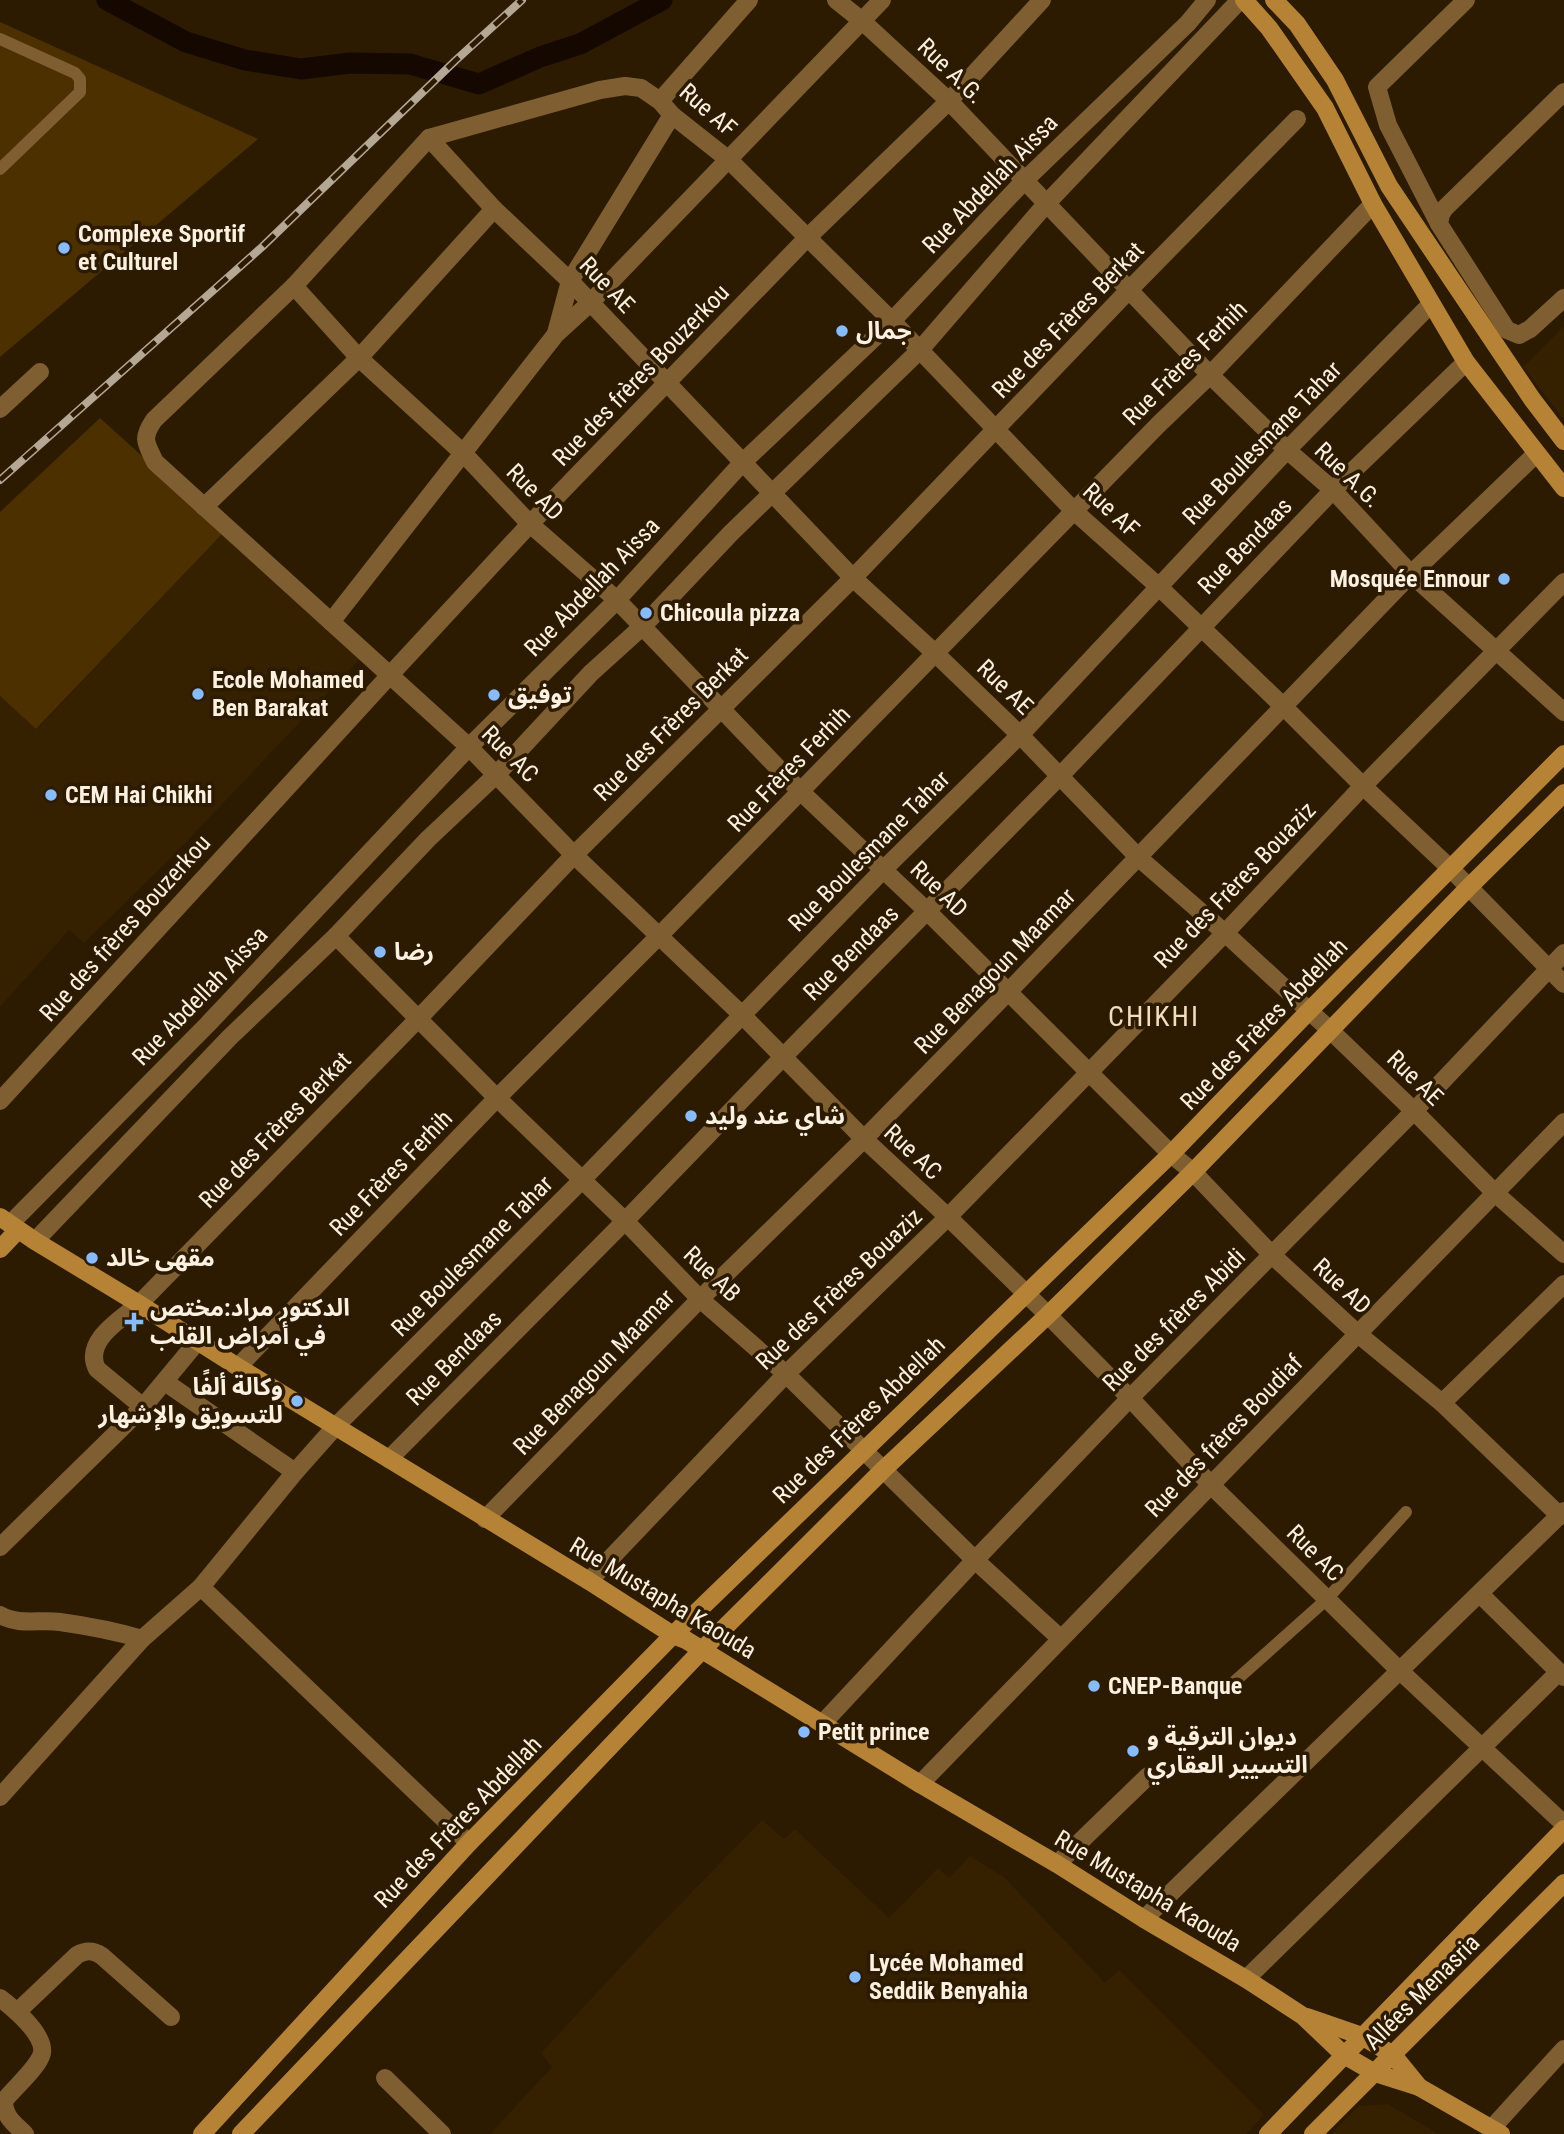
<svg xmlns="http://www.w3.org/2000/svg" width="1564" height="2134" font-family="'Roboto Condensed','Noto Sans Arabic',sans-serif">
<rect width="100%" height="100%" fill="#2c1b01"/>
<g fill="#352000">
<polygon points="1564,326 1564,420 1523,367"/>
<polygon points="225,531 360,659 169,860 84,943 69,930 0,1007 0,696 37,729"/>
<polygon points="762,1820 784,1839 795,1829 889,1918 938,1868 949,1878 970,1856 1004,1877 1105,1983 1119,1970 1264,2115 1246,2134 490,2134 552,2067 541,2053 655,1930"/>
<polygon points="1388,2104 1438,2134 1331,2134 1359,2106"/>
</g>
<g fill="#4c3000">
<polygon points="0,22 258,139 0,357"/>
<polygon points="100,418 225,531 36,729 0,696 0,512"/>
</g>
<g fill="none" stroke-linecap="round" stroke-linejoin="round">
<polyline stroke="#150800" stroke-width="21" points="107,0 186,42 245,60 301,69 350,63 410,64 479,84 540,57 580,44 662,0"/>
<g stroke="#7f5f32" stroke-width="12">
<polyline points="0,39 75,73 80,79 80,92 0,169"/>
<polyline points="1234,1682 1327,1599 1406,1512"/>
</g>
<g stroke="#7f5f32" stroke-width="18">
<polyline points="836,0 861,20 949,101 1210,375 1287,450 1333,490 1411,574 1564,712"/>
<polyline points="1564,92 1445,208 1441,214 1439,224 1507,330 1519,335 1530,329 1564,298"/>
<polyline points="660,101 749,0"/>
<polyline points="429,138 494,209 570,281 853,578 936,654 1020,735 1139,858 1225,933 1331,1031 1414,1111 1495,1193 1564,1254"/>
<polyline points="1439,224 1388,125 1377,87 1466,0"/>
<polyline points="294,286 359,358 464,454 530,524 617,600 800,791 927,911 1171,1154 1193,1172 1273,1256 1358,1334 1442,1403 1560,1516"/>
<polyline points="556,333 570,281 672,115"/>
<polyline points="0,409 40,372"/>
<polyline points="204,507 359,358 494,209"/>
<polyline points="331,622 556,334 590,303 882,0"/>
<polyline points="336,936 497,1098 625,1221 700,1299 786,1374 975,1560 1061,1639"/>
<path d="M1564 984 1451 869 1363 786 1283 706 1158 586 1074 511 892 321 729 160 672 115 660 101 641 88 625 86 600 90 429 138 294 286 154 420C141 439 146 443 155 462L469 747 574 855 741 1014 864 1139 948 1217 1048 1315 1130 1398 1211 1485 1399 1670 1564 1824"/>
<polyline points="0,1101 390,675 530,524 807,238 949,101 1042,0"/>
<polyline points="10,1224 208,1024 469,747 617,600 743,462 892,321 1025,180 1188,23 1207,0"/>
<polyline points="35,1241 230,1037 336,936 428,839 497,774 591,673 643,626 731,533 919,351 1047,203 1240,0"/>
<polyline points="238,1367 497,1098 660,935 1158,425 1210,375 1373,204"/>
<polyline points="165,1382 295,1472"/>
<polyline points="1442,1403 1564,1284"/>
<path d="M143 1407 97 1369C83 1341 120 1320 139 1304L419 1018 574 855 853 578 1128 291 1297 119"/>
<polyline points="389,1459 625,1221 784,1056 1060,776 1333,490 1466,362"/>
<polyline points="485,1519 700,1299 864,1139 1008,992 1411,574 1536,454"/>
<polyline points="0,1547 143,1407 197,1342"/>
<polyline points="589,1581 786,1374 948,1217 1225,933 1363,786 1564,582"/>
<polyline points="201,1587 469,1843"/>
<polyline points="1480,1594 1564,1677"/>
<path d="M0 1615C19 1626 40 1619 60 1622 89 1626 115 1631 142 1639"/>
<polyline points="822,1724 975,1560 1130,1398 1414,1111 1564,953"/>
<polyline points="920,1784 1564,1122"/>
<polyline points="0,1797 142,1639 201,1587 295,1472 335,1427 582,1180 884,869 1020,735 1287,450 1431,304"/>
<polyline points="1057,1864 1148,1776"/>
<polyline points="1144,1919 1564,1511"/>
<polyline points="1246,1979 1559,1672"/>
<path d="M0 1998C13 2008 45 2034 42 2053 39 2067 13 2089 4 2101 4 2117 15 2124 25 2134"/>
<path d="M17 2012 77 1955C86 1950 93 1950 102 1956L171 2017"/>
<polyline points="385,2078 442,2134"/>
<polyline points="1492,2128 1564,2049"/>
</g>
<g stroke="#b68336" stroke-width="18">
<polyline points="1244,0 1269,28 1325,108 1373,204 1466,362 1564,488"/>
<polyline points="1274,0 1297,24 1335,80 1389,186 1532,399 1564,441"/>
<polyline points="0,1217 35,1241 139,1304 238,1367 589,1581 673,1635 686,1640 920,1784 1057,1864 1144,1919 1246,1979 1303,2016 1344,2055 1375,2073 1419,2087 1501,2134"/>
<polyline points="0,1249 18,1230"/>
<polyline points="1307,2017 1362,2036 1393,2055 1419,2087"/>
<polyline points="202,2134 469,1843 673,1635 1171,1154 1308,1012 1564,754"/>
<polyline points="241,2134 702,1650 884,1469 1048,1315 1193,1172 1469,887 1564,793"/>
<polyline points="1268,2134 1564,1829"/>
<polyline points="1313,2134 1564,1883"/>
</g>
<g stroke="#b4a793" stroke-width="8">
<polyline id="rail" points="0,480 262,247 456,60 522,0"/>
</g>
<use href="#rail" stroke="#2c1b01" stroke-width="5" stroke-dasharray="16" stroke-linecap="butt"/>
</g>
<g fill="#88bbfc" stroke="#2c1b01" stroke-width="2.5">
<circle cx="64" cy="248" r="7"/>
<circle cx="842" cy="331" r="7"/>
<circle cx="1504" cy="579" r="7"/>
<circle cx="646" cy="613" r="7"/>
<circle cx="198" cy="694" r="7"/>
<circle cx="494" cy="695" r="7"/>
<circle cx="51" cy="795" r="7"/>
<circle cx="380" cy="952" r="7"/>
<circle cx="691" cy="1116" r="7"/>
<circle cx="92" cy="1258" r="7"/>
<path d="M130.5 1311.5h7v7h7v7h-7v7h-7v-7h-7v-7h7z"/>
<circle cx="297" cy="1401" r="7"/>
<circle cx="1094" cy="1686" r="7"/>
<circle cx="804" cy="1732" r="7"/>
<circle cx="1133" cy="1751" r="7"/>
<circle cx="855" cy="1977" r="7"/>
</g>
<g text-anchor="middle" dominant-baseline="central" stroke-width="7" stroke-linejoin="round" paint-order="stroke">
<g font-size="24" fill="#fcf0e0" stroke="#2c1b01">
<text transform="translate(951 71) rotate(44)">Rue A.G.</text>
<text transform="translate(708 110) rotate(41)">Rue AF</text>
<text transform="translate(990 184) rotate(-46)">Rue Abdellah Aissa</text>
<text transform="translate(607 285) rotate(46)">Rue AE</text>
<text transform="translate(1068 320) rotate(-46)">Rue des Frères Berkat</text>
<text transform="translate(1185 363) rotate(-45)">Rue Frères Ferhih</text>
<text transform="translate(641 375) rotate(-46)">Rue des frères Bouzerkou</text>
<text transform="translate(1262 443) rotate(-46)">Rue Boulesmane Tahar</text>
<text transform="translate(1348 475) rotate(44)">Rue A.G.</text>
<text transform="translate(535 492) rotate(45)">Rue AD</text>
<text transform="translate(1111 510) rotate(43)">Rue AF</text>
<text transform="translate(1245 546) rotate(-46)">Rue Bendaas</text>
<text transform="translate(592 587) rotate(-46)">Rue Abdellah Aissa</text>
<text transform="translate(1005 687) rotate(44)">Rue AE</text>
<text transform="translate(671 724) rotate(-45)">Rue des Frères Berkat</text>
<text transform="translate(510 754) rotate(45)">Rue AC</text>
<text transform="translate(789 769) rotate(-46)">Rue Frères Ferhih</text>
<text transform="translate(869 851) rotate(-45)">Rue Boulesmane Tahar</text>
<text transform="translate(1235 885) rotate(-46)">Rue des Frères Bouaziz</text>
<text transform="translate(939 889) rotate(44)">Rue AD</text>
<text transform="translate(125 928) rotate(-48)">Rue des frères Bouzerkou</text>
<text transform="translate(851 953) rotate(-45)">Rue Bendaas</text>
<text transform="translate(995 971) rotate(-46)">Rue Benagoun Maamar</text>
<text transform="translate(200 996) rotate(-46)">Rue Abdellah Aissa</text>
<text transform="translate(1264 1024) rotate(-46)">Rue des Frères Abdellah</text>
<text transform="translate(1415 1078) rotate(44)">Rue AE</text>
<text transform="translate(275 1130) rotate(-46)">Rue des Frères Berkat</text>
<text transform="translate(913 1152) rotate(43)">Rue AC</text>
<text transform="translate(391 1173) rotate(-46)">Rue Frères Ferhih</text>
<text transform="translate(472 1256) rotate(-45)">Rue Boulesmane Tahar</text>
<text transform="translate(712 1274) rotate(44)">Rue AB</text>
<text transform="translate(1342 1286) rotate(43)">Rue AD</text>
<text transform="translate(839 1289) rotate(-44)">Rue des Frères Bouaziz</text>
<text transform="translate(1174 1320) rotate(-45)">Rue des frères Abidi</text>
<text transform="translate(454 1358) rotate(-45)">Rue Bendaas</text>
<text transform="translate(594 1372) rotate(-46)">Rue Benagoun Maamar</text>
<text transform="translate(859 1420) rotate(-44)">Rue des Frères Abdellah</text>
<text transform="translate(1224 1436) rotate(-46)">Rue des frères Boudiaf</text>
<text transform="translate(1315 1553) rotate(45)">Rue AC</text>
<text transform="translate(663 1598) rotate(31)">Rue Mustapha Kaouda</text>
<text transform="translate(458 1822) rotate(-46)">Rue des Frères Abdellah</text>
<text transform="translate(1148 1891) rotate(31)">Rue Mustapha Kaouda</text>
<text transform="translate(1422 1992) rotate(-45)">Allées Menasria</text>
</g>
<g font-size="24" font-weight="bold" fill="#fcf0e0" stroke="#2c1b01" text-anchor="start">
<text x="78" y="234">Complexe Sportif<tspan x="78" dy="28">et Culturel</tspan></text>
<text x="856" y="331">جمال</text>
<text x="1490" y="579" text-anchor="end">Mosquée Ennour</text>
<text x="660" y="613">Chicoula pizza</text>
<text x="212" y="680">Ecole Mohamed<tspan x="212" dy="28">Ben Barakat</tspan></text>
<text x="508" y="695">توفيق</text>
<text x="65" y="795">CEM Hai Chikhi</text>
<text x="394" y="952">رضا</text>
<text x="705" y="1116">شاي عند وليد</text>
<text x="106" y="1258">مقهى خالد</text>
<text x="150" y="1308">الدكتور مراد:مختص<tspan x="150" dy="28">في أمراض القلب</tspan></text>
<text x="283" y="1387" text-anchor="end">وكالة ألفًا<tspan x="283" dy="28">للتسويق والإشهار</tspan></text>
<text x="1108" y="1686">CNEP-Banque</text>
<text x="818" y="1732">Petit prince</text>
<text x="1147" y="1737">ديوان الترقية و<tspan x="1147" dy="28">التسيير العقاري</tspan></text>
<text x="869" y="1963">Lycée Mohamed<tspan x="869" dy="28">Seddik Benyahia</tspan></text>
</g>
<g font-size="28" letter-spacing="2" fill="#f4ddbe" stroke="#2c1b01">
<text x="1154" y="1016">CHIKHI</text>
</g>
</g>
</svg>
